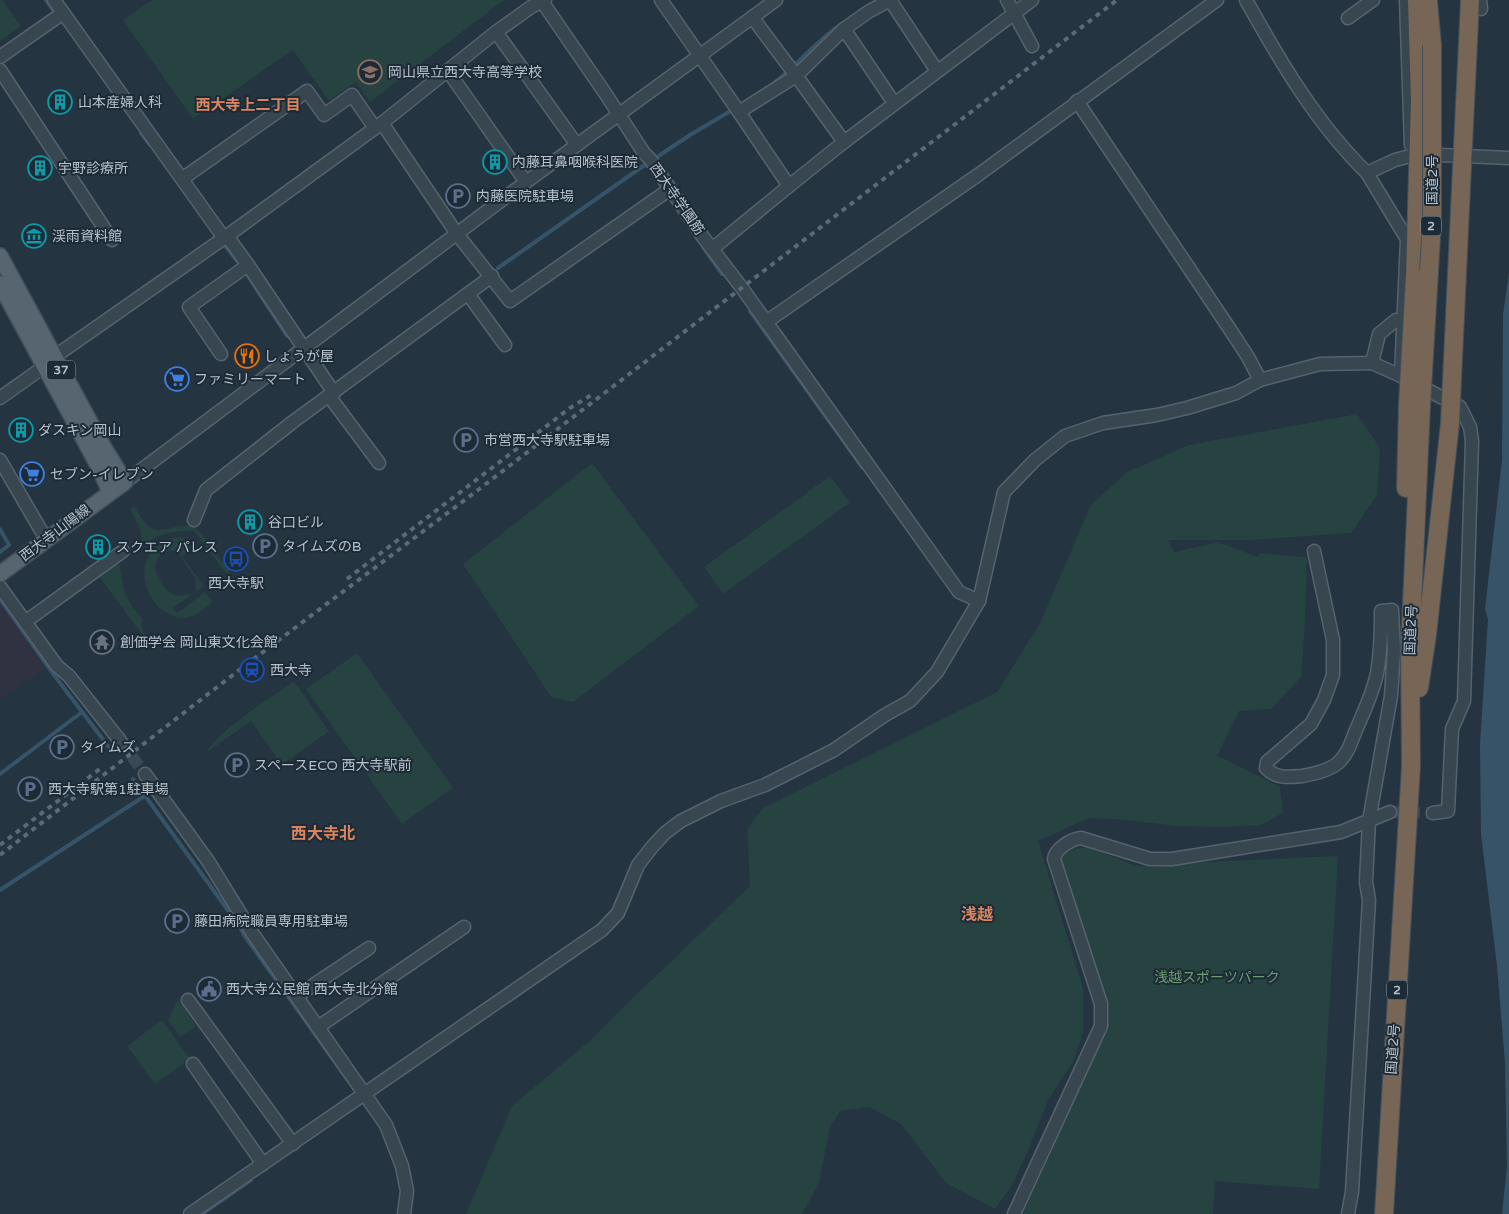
<svg xmlns="http://www.w3.org/2000/svg" width="1509" height="1214" font-family="'Varela Round','Noto Sans JP',sans-serif">
<rect width="100%" height="100%" fill="#243441"/>
<polygon fill="#303141" points="0,602 45,668 0,699"/>
<g fill="#264241">
<polygon points="0,0 2,0 21,26 0,41"/>
<polygon points="152,0 504,0 370,102 356,82 329,101 293,50 193,119 123,20"/>
<polygon points="1357,414 1380,448 1377,495 1351,533 1250,540 1168,540 1174,552 1218,542 1258,557 1259,553 1307,557 1305,624 1301,677 1271,709 1239,711 1218,754 1216,755 1280,787 1283,813 1261,825 1223,827 1176,826 1126,820 1089,818 1038,841 1083,988 1083,1033 1073,1062 1048,1100 1028,1151 1012,1185 995,1209 946,1183 901,1124 869,1107 840,1111 830,1127 819,1183 802,1214 466,1214 512,1106 591,1040 617,1013 750,886 747,829 763,808 997,692 1039,625 1091,505 1127,472 1189,445"/>
<polygon points="592,463 699,606 573,702 551,697 463,564"/>
<polygon points="830,476 850,503 723,594 704,567"/>
<path d="M134 506C138 512 141 518 145 523 160 540 179 518 196 529 205 534 222 563 230 572L227 574 194 531C178 530 160 533 147 543L142 541 140 528 130 509Z"/>
<path d="M176 537 184 538 192 548 182 557 204 586 196 592 195 578 177 552 171 551 162 553 157 559 155 569C162 584 168 601 188 594L190 596 173 608 177 613 205 592 213 602C204 609 195 618 183 618 155 617 136 581 148 557 153 547 165 541 176 537Z"/>
<path d="M118 561C122 571 121 582 125 593 128 603 137 611 143 620 140 626 142 633 149 637L161 635 166 637 151 647 99 576Z"/>
<polygon points="357,653 453,788 402,824 306,689"/>
<path d="M294 681 329 731 282 765 251 721 206 753C217 731 271 698 294 681Z"/>
<path d="M1087 847 1134 865 1158 867 1183 863 1338 856 1319 1189 1215 1181 1213 1214H1023L1104 1035 1109 1016 1058 862C1065 851 1074 848 1087 847Z"/>
<polygon points="178,999 196,1026 180,1037 168,1020"/>
<polygon points="162,1020 190,1059 155,1084 127,1046"/>
</g>
<polygon fill="#375368" points="1509,273 1509,1214 1502,1214 1507,1166 1505,1063 1497,966 1481,834 1480,744 1488,619 1485,609 1502,460 1503,314"/>
<g fill="none" stroke-linecap="round" stroke-linejoin="round">
<g stroke="#375368" stroke-width="4">
<polyline points="46,0 53,10"/>
<path d="M775 82C799 64 818 39 843 23"/>
<polyline points="141,133 150,145"/>
<polyline points="657,157 690,135 734,109"/>
<polyline points="223,243 237,261"/>
<polyline points="703,247 722,274"/>
<polyline points="498,268 646,164 649,167"/>
<polyline points="248,276 287,336"/>
<polyline points="750,311 862,467"/>
<polyline points="0,529 9,545 0,552"/>
<polyline points="0,599 54,675 111,750"/>
<polyline points="0,774 82,712"/>
<polyline points="133,779 240,927 244,935 347,1079"/>
<polyline points="0,890 146,795"/>
<polyline points="202,1214 251,1180"/>
</g>
<g stroke="#3a4956" stroke-width="12" stroke-dasharray="12 6" stroke-linecap="butt">
<polyline points="121,742 145,774"/>
<polyline points="1390,812 1433,813"/>
</g>
<g stroke="#56636e" stroke-width="15">
<g id="minor">
<polyline points="54,0 224,238"/>
<polyline points="541,0 605,93 644,153 650,159 703,237 742,288 959,592 979,601"/>
<polyline points="661,0 739,112 796,76 844,29 894,103"/>
<polyline points="890,0 937,71"/>
<polyline points="1007,0 1032,46"/>
<path d="M1246 0C1280 61 1316 123 1367 173L1395 160 1418 154 1509 158"/>
<polyline points="1406,0 1411,145"/>
<polyline points="1480,0 1481,9"/>
<polyline points="752,17 800,81 844,142 1032,0"/>
<polyline points="1348,18 1373,0"/>
<polyline points="844,29 868,12 890,0"/>
<polyline points="496,32 577,145"/>
<polyline points="0,57 63,13"/>
<polyline points="0,70 112,240"/>
<polyline points="448,71 526,182"/>
<polyline points="1077,101 1229,328 1248,357 1260,380"/>
<polyline points="739,112 789,186 844,142"/>
<polyline points="382,123 457,234 510,301 670,189"/>
<polyline points="1367,173 1407,239 1401,376"/>
<polyline points="182,179 307,91 324,115 352,95 375,128"/>
<polyline points="227,236 248,265 334,393"/>
<polyline points="712,249 789,186"/>
<polyline points="468,294 505,345"/>
<polyline points="766,322 978,175 1217,0"/>
<polyline points="221,354 189,307 248,265"/>
<polyline points="1372,363 1379,334 1396,320 1402,321"/>
<polyline points="329,396 379,463"/>
<polyline points="0,398 45,366 54,357 227,236 382,123 496,32 531,7 545,0"/>
<polyline points="0,460 46,539"/>
<polyline points="125,482 526,182 776,0"/>
<polyline points="194,520 206,490 294,421 492,276"/>
<path d="M1314 551 1333 640V675L1324 700 1311 724 1267 762 1266 768C1276 779 1289 777 1302 776 1314 774 1328 771 1338 763 1348 754 1351 742 1356 730 1364 711 1373 693 1377 673 1381 652 1381 632 1381 611L1392 610 1394 651 1391 696 1369 821 1366 882 1369 900 1352 1192 1348 1214"/>
<polyline points="0,587 57,666 69,676 121,742"/>
<polyline points="25,622 123,551"/>
<polyline points="145,774 208,861 253,934 386,1125 402,1166 407,1191 404,1214"/>
<polyline points="297,996 369,948"/>
<polyline points="188,1000 293,1144"/>
<polyline points="318,1027 464,927"/>
<polyline points="193,1064 263,1164"/>
<polyline points="190,1214 602,930 618,913 638,865 652,847 665,833 681,821 721,801 765,785 834,750 885,715 910,701 937,672 979,601 1004,492 1035,460 1065,436 1103,423 1157,415 1187,408 1236,393 1260,380 1320,364 1372,363 1401,376 1460,407 1470,427 1472,441 1464,701 1452,729 1448,811 1433,813"/>
<path d="M1014 1214 1101 1026V1004L1054 859C1055 849 1071 839 1081 838L1150 859H1172L1341 832 1390 812"/>
</g>
</g>
<g stroke="#424f5a" stroke-width="18">
<g id="major">
<polyline points="0,256 104,448 125,482 0,574"/>
<polyline points="0,284 100,469 110,492"/>
</g>
</g>
<g stroke="#43505b" stroke-width="20">
<g id="highway">
<polyline points="1428,1 1432,45"/>
<polyline points="1460,209 1470,0"/>
<polyline points="1415,278 1420,101 1417,0"/>
<polyline points="1406,488 1408,404"/>
<polyline points="1419,688 1427,635 1450,423"/>
<polyline points="1384,1214 1411,766 1410,648 1421,406"/>
</g>
</g>
<use href="#minor" stroke="#384650" stroke-width="12"/>
<use href="#major" stroke="#566570" stroke-width="15"/>
<use href="#highway" stroke="#776555" stroke-width="18"/>
<g stroke="#5a6a78" stroke-width="4" stroke-dasharray="5 5" stroke-linecap="butt">
<polyline points="347,579 570,408 593,394"/>
<polyline points="0,845 101,768"/>
<polyline points="0,855 247,664 478,490 1117,0"/>
</g>
<g stroke="#43505b" stroke-width="20" stroke-linecap="butt">
<g id="highway-bridge">
<polyline points="1408,404 1415,278"/>
<polyline points="1421,406 1432,221 1432,45"/>
<polyline points="1450,423 1460,209"/>
</g>
</g>
<use href="#highway-bridge" stroke="#776555" stroke-width="18"/>
</g>
<defs>
<g id="school-ring" transform="scale(1.25)"><circle r="9.5" fill="#1d2b36" stroke="#8d6e63" stroke-width="1.5"/><path d="M0-5L7-2L0 1L-7-2ZM-4 1L0 2.5L4 1V4Q0 6-4 4Z" fill="#8d6e63"/></g>
<g id="building-ring" transform="scale(1.25)"><circle r="9.5" fill="#1d2b36" stroke="#0f9aa8" stroke-width="1.5"/><path d="M-4-6H4V6H1V3H-1V6H-4ZM-2.5-4.3h1.7v1.8h-1.7ZM.8-4.3h1.7v1.8H.8ZM-2.5-1h1.7V.8h-1.7ZM.8-1h1.7V.8H.8Z" fill="#0f9aa8"/></g>
<g id="parking-ring" transform="scale(1.25)"><circle r="9.5" fill="#1d2b36" stroke="#5c6f8a" stroke-width="1.5"/><path d="M-3.5-5.5H1a3.5 3.5 0 0 1 0 7H-1V5.5H-3.5ZM-1-3.4V-.6H.8a1.4 1.4 0 0 0 0-2.8Z" fill="#5c6f8a"/></g>
<g id="museum-ring" transform="scale(1.25)"><circle r="9.5" fill="#1d2b36" stroke="#0f9aa8" stroke-width="1.5"/><path d="M0-6L6-3V-2H-6V-3ZM-5-1h2V3h-2ZM-1-1h2V3h-2ZM3-1h2V3H3ZM-6 4H6V6H-6Z" fill="#0f9aa8"/></g>
<g id="restaurant-ring" transform="scale(1.25)"><circle r="9.5" fill="#1d2b36" stroke="#e8710a" stroke-width="1.5"/><path d="M-5-6h1v4h1v-4h1v4h1v-4h1v5L-1.5 .5V6h-2V.5L-5-1ZM5-6V6H3V1.5H1.5Q1.5-4 5-6Z" fill="#e8710a"/></g>
<g id="supermarket-ring" transform="scale(1.25)"><circle r="9.5" fill="#1d2b36" stroke="#3f7fe0" stroke-width="1.5"/><path d="M-6-5.5h2.5l.6 2H6L4.5 2H-2.5L-4.4-4H-6ZM-1.5 3.2a1.3 1.3 0 1 0 .1 0ZM3 3.2a1.3 1.3 0 1 0 .1 0Z" fill="#3f7fe0"/></g>
<g id="bus-ring" transform="scale(1.25)"><circle r="9.5" fill="#1d2b36" stroke="#1a4fb4" stroke-width="1.5"/><path d="M-5-6H5V4H4V6H2V4H-2V6H-4V4H-5ZM-3.5-4V0h7V-4ZM-3.5 1.2v1.5H-2V1.2ZM2 1.2v1.5H3.5V1.2Z" fill="#1a4fb4"/></g>
<g id="temple-ring" transform="scale(1.25)"><circle r="9.5" fill="#1d2b36" stroke="#6b7280" stroke-width="1.5"/><path d="M0-6L5-2H3V0L6.5 2.5H4V6H1.5V3h-3V6H-4V2.5H-6.5L-3 0V-2H-5Z" fill="#6b7280"/></g>
<g id="station-ring" transform="scale(1.25)"><circle r="9.5" fill="#1d2b36" stroke="#1a4fb4" stroke-width="1.5"/><path d="M-3-6H3Q5-6 5-4V2Q5 4 3 4L4.5 6H3L1.5 4h-3L-3 6H-4.5L-3 4Q-5 4-5 2V-4Q-5-6-3-6ZM-3.5-4v3h7v-3ZM-3.5 1v1.5H-2V1ZM2 1v1.5H3.5V1Z" fill="#1a4fb4"/></g>
<g id="civic-ring" transform="scale(1.25)"><circle r="9.5" fill="#1d2b36" stroke="#5c6f8a" stroke-width="1.5"/><path d="M-.6-6.5H3V-4.5H.6V-3L4-1V1h2V6H-6V1h2V-1L-.6-3ZM-1.2 2.5V6h2.4V2.5Z" fill="#5c6f8a"/></g>
</defs>
<g fill-rule="evenodd">
<use href="#school-ring" x="370" y="72"/>
<use href="#building-ring" x="60" y="102"/>
<use href="#building-ring" x="495" y="162"/>
<use href="#building-ring" x="40" y="168"/>
<use href="#parking-ring" x="458" y="196"/>
<use href="#museum-ring" x="34" y="236"/>
<use href="#restaurant-ring" x="247" y="356"/>
<use href="#supermarket-ring" x="177" y="379"/>
<use href="#building-ring" x="21" y="430"/>
<use href="#parking-ring" x="466" y="440"/>
<use href="#supermarket-ring" x="32" y="474"/>
<use href="#building-ring" x="250" y="522"/>
<use href="#parking-ring" x="265" y="546"/>
<use href="#building-ring" x="98" y="547"/>
<use href="#bus-ring" x="236" y="559"/>
<use href="#temple-ring" x="102" y="642"/>
<use href="#station-ring" x="252" y="670"/>
<use href="#parking-ring" x="62" y="747"/>
<use href="#parking-ring" x="237" y="765"/>
<use href="#parking-ring" x="30" y="789"/>
<use href="#parking-ring" x="177" y="921"/>
<use href="#civic-ring" x="209" y="989"/>
</g>
<g text-anchor="middle" dominant-baseline="central" stroke-width="4" stroke-linejoin="round" paint-order="stroke">
<g fill="#1d2b36" stroke="#87939e" stroke-width="1">
<rect x="1421" y="216.5" width="20" height="19" rx="4"/>
<rect x="47" y="360.5" width="28" height="19" rx="4"/>
<rect x="1387" y="980.5" width="20" height="19" rx="4"/>
</g>
<g font-size="12" font-weight="bold" fill="#b5c0cb">
<text x="1431" y="226">2</text>
<text x="61" y="370">37</text>
<text x="1397" y="990">2</text>
</g>
<g font-size="14" fill="#b5c0cb" stroke="#1d2b36" text-anchor="start">
<text x="388" y="72">岡山県立西大寺高等学校</text>
<text x="78" y="102">山本産婦人科</text>
<text x="512" y="162">内藤耳鼻咽喉科医院</text>
<text x="58" y="168">宇野診療所</text>
<text x="476" y="196">内藤医院駐車場</text>
<text x="52" y="236">渓雨資料館</text>
<text x="264" y="356">しょうが屋</text>
<text x="194" y="379">ファミリーマート</text>
<text x="38" y="430">ダスキン岡山</text>
<text x="484" y="440">市営西大寺駅駐車場</text>
<text x="50" y="474">セブン-イレブン</text>
<text x="268" y="522">谷口ビル</text>
<text x="282" y="546">タイムズのB</text>
<text x="116" y="547">スクエア パレス</text>
<text x="236" y="583" text-anchor="middle">西大寺駅</text>
<text x="120" y="642">創価学会 岡山東文化会館</text>
<text x="270" y="670">西大寺</text>
<text x="80" y="747">タイムズ</text>
<text x="254" y="765">スペースECO 西大寺駅前</text>
<text x="48" y="789">西大寺駅第1駐車場</text>
<text x="194" y="921">藤田病院職員専用駐車場</text>
<text x="226" y="989">西大寺公民館 西大寺北分館</text>
</g>
<g font-size="14" fill="#b5c0cb" stroke="#1d2b36">
<text transform="translate(1432 180) rotate(-90)">国道2号</text>
<text transform="translate(677 199) rotate(55)">西大寺学園筋</text>
<text transform="translate(55 533) rotate(-37)">西大寺山陽線</text>
<text transform="translate(1411 630) rotate(-88)">国道2号</text>
<text transform="translate(1393 1049) rotate(-86)">国道2号</text>
</g>
<g font-size="14" fill="#6a9d6f" stroke="#1d2b36">
<text x="1217" y="977">浅越スポーツパーク</text>
</g>
<g font-size="15" font-weight="bold" fill="#da8460" stroke="#1d2b36">
<text x="248" y="105">西大寺上二丁目</text>
</g>
<g font-size="16" font-weight="bold" fill="#da8460" stroke="#1d2b36">
<text x="323" y="834">西大寺北</text>
<text x="977" y="915">浅越</text>
</g>
</g>
</svg>
